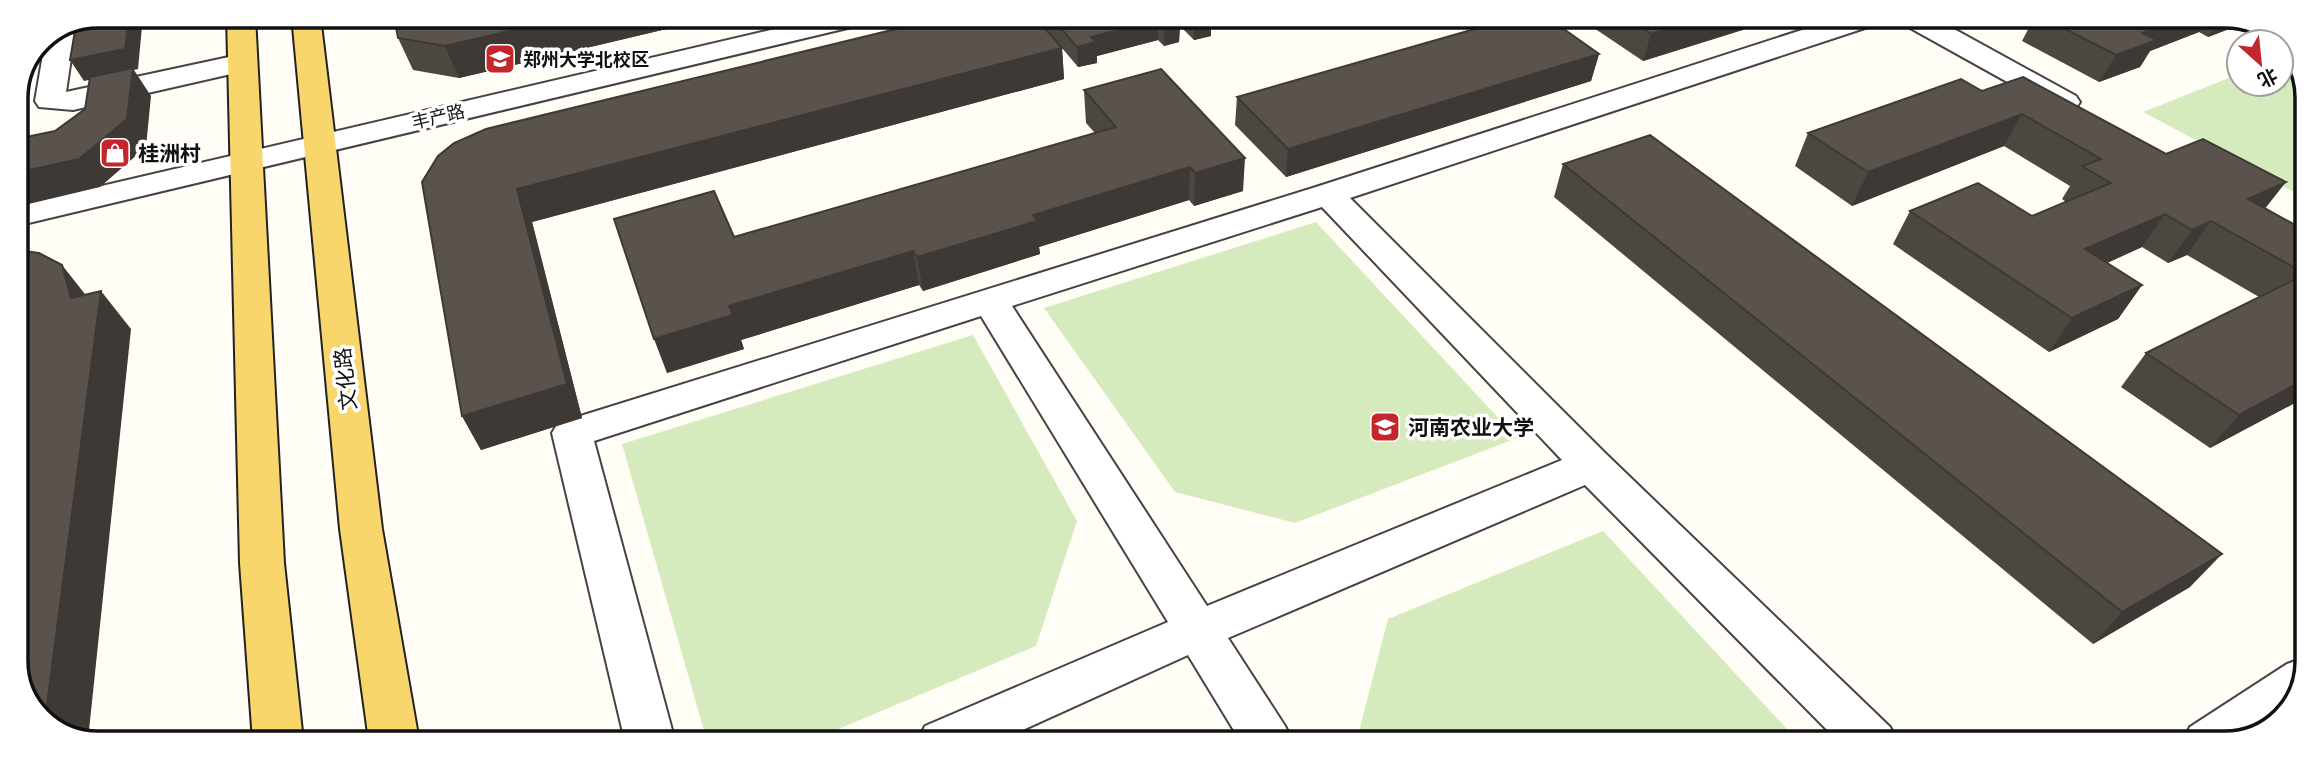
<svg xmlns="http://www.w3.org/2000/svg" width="2323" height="759" font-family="'PT Serif','Noto Sans SC',serif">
<rect width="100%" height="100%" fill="#fffdf5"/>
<g fill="#d5ebbd">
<polygon points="2292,53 2307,93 2307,199 2143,112 2239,74 2239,84 2281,84 2281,57"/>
<polygon points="1316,222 1517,438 1295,523 1175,492 1044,308"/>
<polygon points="973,335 1077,521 1036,646 810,741 707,741 622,444"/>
<polygon points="1603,531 1800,743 1359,742 1357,739 1388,619"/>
</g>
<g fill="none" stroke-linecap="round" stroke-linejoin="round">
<g stroke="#444" stroke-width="4">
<g id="minor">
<polygon points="826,17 874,17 870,23 860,25 16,226 16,206"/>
<path d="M1839 18H1881L1877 24 1350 198 1606 454 1890 727 1898 743H1840L1585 485 1228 638 1285 726 1293 742H1241L1188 655 996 742 918 741 925 726 1168 622 981 316 594 441 675 741H625L552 433 558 423 1316 187ZM1322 207 1562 460 1207 606 1012 306Z"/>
<polygon points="1899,18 1934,18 2076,96 2080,102 2076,108 2065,111 2054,108 1903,24"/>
<polygon points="72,27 75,31 66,92 243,54 253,57 257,63 253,69 73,110 39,107 35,101 46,37"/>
<polygon points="2304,658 2304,682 2277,724 2225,743 2182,743 2190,727 2287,664"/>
</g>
</g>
<g stroke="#222" stroke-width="4">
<g id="major">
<polygon points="227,16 255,16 284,563 303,741 253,741 240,563"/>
<polygon points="292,16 320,16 382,529 419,741 369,741 340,529"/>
</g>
</g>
<use href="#minor" fill="#fff" fill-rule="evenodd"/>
<use href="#major" fill="#f9d66b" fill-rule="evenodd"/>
</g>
<g fill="#4d4742">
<polygon points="717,17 459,78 413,70 398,38"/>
<polygon points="1039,17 1255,17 1211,29 1211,36 1194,40 1180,26 1179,42 1164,46 1158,40 1097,56 1097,63 1078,67 1062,48 1064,79 532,222 582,418 481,450 462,416 422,182 1040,22"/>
<polygon points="1583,18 1781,18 1643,61 1582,20"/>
<polygon points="2034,18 2246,19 2250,21 2208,37 2199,32 2150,51 2140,67 2099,82 2022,41"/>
<polygon points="1599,54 1591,81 1286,177 1235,125 1237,97"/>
<polygon points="1084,90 1243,191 1194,206 1189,200 1039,247 1040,254 923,291 919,285 741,340 744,349 667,373 734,237 1095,133 1086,123"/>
<polygon points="1982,91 2265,209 2306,231 2306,397 2210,448 2121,387 2146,353 2259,297 2187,255 2168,263 2142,247 2107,263 2142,285 2118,319 2049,352 1893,244 1910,211 2032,216 2066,202 2062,199 2070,186 2004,146 1852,206 1795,166 1808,133"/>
<polygon points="1563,164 2190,587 2093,644 1554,197"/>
</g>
<g fill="#3f3936">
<polygon points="129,16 143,16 138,69 134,70 151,96 146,147 100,187 16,207 16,173 133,70 84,81 70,60"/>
<polygon points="574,16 717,17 459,78 445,46"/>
<polygon points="1205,17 1255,17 1211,29 1211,36 1194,40 1194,20"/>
<polygon points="1704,18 1781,18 1643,61 1651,34"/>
<polygon points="2180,19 2207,19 2199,32 2150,51 2140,67 2099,82 2116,55 2142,33"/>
<polygon points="2220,19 2246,19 2250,21 2208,37"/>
<polygon points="1158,20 1158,40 1097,56 1097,63 1078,67 1077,47 1091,37"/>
<polygon points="1180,21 1179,42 1164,46 1164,26"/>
<polygon points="1062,48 1064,79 532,222 582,418 481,450 462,416 517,189"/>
<polygon points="1599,54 1591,81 1286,177 1288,149"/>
<polygon points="2022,114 2004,146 1852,206 1868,172"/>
<polygon points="1245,158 1243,191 1194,206 1195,173"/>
<polygon points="1190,167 1189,200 1039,247 1040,254 923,291 917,257 1033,215"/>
<polygon points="2286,182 2260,215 2248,199"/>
<polygon points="2165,214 2142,247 2063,283 2085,249"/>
<polygon points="2211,221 2187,255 2168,263 2192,230"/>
<polygon points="913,251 919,285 741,340 744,349 667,373 654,339 729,306"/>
<polygon points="62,265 92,303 101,291 131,329 88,740 77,740 45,720 71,298"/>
<polygon points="2142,285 2118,319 2049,352 2072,318"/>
<polygon points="2306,379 2306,397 2210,448 2239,415"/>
<polygon points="2222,554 2190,587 2093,644 2122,612"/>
</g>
<g fill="#5a524d" stroke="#3f3936" stroke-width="2">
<polygon points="98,16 129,16 125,49 70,60 76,25"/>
<polygon points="394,16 574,16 445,46 398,38"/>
<polygon points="945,17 1035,17 1062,48 517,189 567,384 462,416 422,182 438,156 454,143 486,129"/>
<polygon points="1051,17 1175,17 1180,21 1164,26 1158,20 1091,37 1096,42 1077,47"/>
<polygon points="1191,17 1205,17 1194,20"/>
<polygon points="1513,18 1548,18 1599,54 1288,149 1237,97"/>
<polygon points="1626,18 1704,18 1651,34"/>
<polygon points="2044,18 2180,19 2142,33 2157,40 2116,55"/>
<polygon points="133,68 127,119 79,159 16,173 16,139 55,131 85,109 90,77"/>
<polygon points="1161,69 1245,158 1195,173 1190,167 1033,215 1037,221 917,257 913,251 729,306 733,315 654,339 614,219 714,191 734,237 1116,127 1084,90"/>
<polygon points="2023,77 2166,154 2203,139 2286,182 2248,199 2306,231 2306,379 2239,415 2146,353 2306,274 2211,221 2192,230 2165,214 2085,249 2142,285 2072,318 1910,211 1978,183 2032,216 2111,183 2082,166 2101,159 2022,114 1868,172 1808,133 1961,79 1982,91"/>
<polygon points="1650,135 2222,554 2122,612 1563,164"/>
<polygon points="16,250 39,253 62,265 71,298 101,291 45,720 36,715 16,667"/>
</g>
<defs>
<g id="university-square" transform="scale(1.575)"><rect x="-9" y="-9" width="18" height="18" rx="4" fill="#c4262e" stroke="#fff"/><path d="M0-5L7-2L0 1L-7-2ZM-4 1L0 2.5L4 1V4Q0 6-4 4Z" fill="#fff"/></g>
<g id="shop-square" transform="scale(1.575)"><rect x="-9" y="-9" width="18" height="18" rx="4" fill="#c4262e" stroke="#fff"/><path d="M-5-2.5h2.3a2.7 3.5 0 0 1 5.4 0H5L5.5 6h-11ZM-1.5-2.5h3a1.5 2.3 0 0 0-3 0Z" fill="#fff"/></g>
</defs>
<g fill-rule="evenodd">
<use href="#university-square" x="500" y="59"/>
<use href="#shop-square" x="115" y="153"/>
<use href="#university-square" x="1385" y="427"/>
</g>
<g text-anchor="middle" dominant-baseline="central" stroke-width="7" stroke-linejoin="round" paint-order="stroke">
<g font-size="18" font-weight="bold" fill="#111" stroke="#fff" text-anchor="start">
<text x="523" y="59">郑州大学北校区</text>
</g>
<g font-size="18" fill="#111" stroke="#fff">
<text transform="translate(438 116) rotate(-13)">丰产路</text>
</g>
<g font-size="21" font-weight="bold" fill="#111" stroke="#fff" text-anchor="start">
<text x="138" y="153">桂洲村</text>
<text x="1408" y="427">河南农业大学</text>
</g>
<g font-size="21" fill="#111" stroke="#fff">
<text transform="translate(345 379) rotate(-96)">文化路</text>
</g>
</g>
<path d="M0 0H2323V759H0ZM98 28H2225A70 70 0 0 1 2295 98V661A70 70 0 0 1 2225 731H98A70 70 0 0 1 28 661V98A70 70 0 0 1 98 28Z" fill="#fff" fill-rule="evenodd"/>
<path fill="none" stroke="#111" stroke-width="3.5" d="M98 28H2225A70 70 0 0 1 2295 98V661A70 70 0 0 1 2225 731H98A70 70 0 0 1 28 661V98A70 70 0 0 1 98 28Z"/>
<g transform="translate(2260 63) rotate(153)"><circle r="33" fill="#ffffff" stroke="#a0a0a0" stroke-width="2"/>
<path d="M0-5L12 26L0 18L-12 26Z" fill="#c4262e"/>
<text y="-10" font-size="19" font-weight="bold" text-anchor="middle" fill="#111111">北</text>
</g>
</svg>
